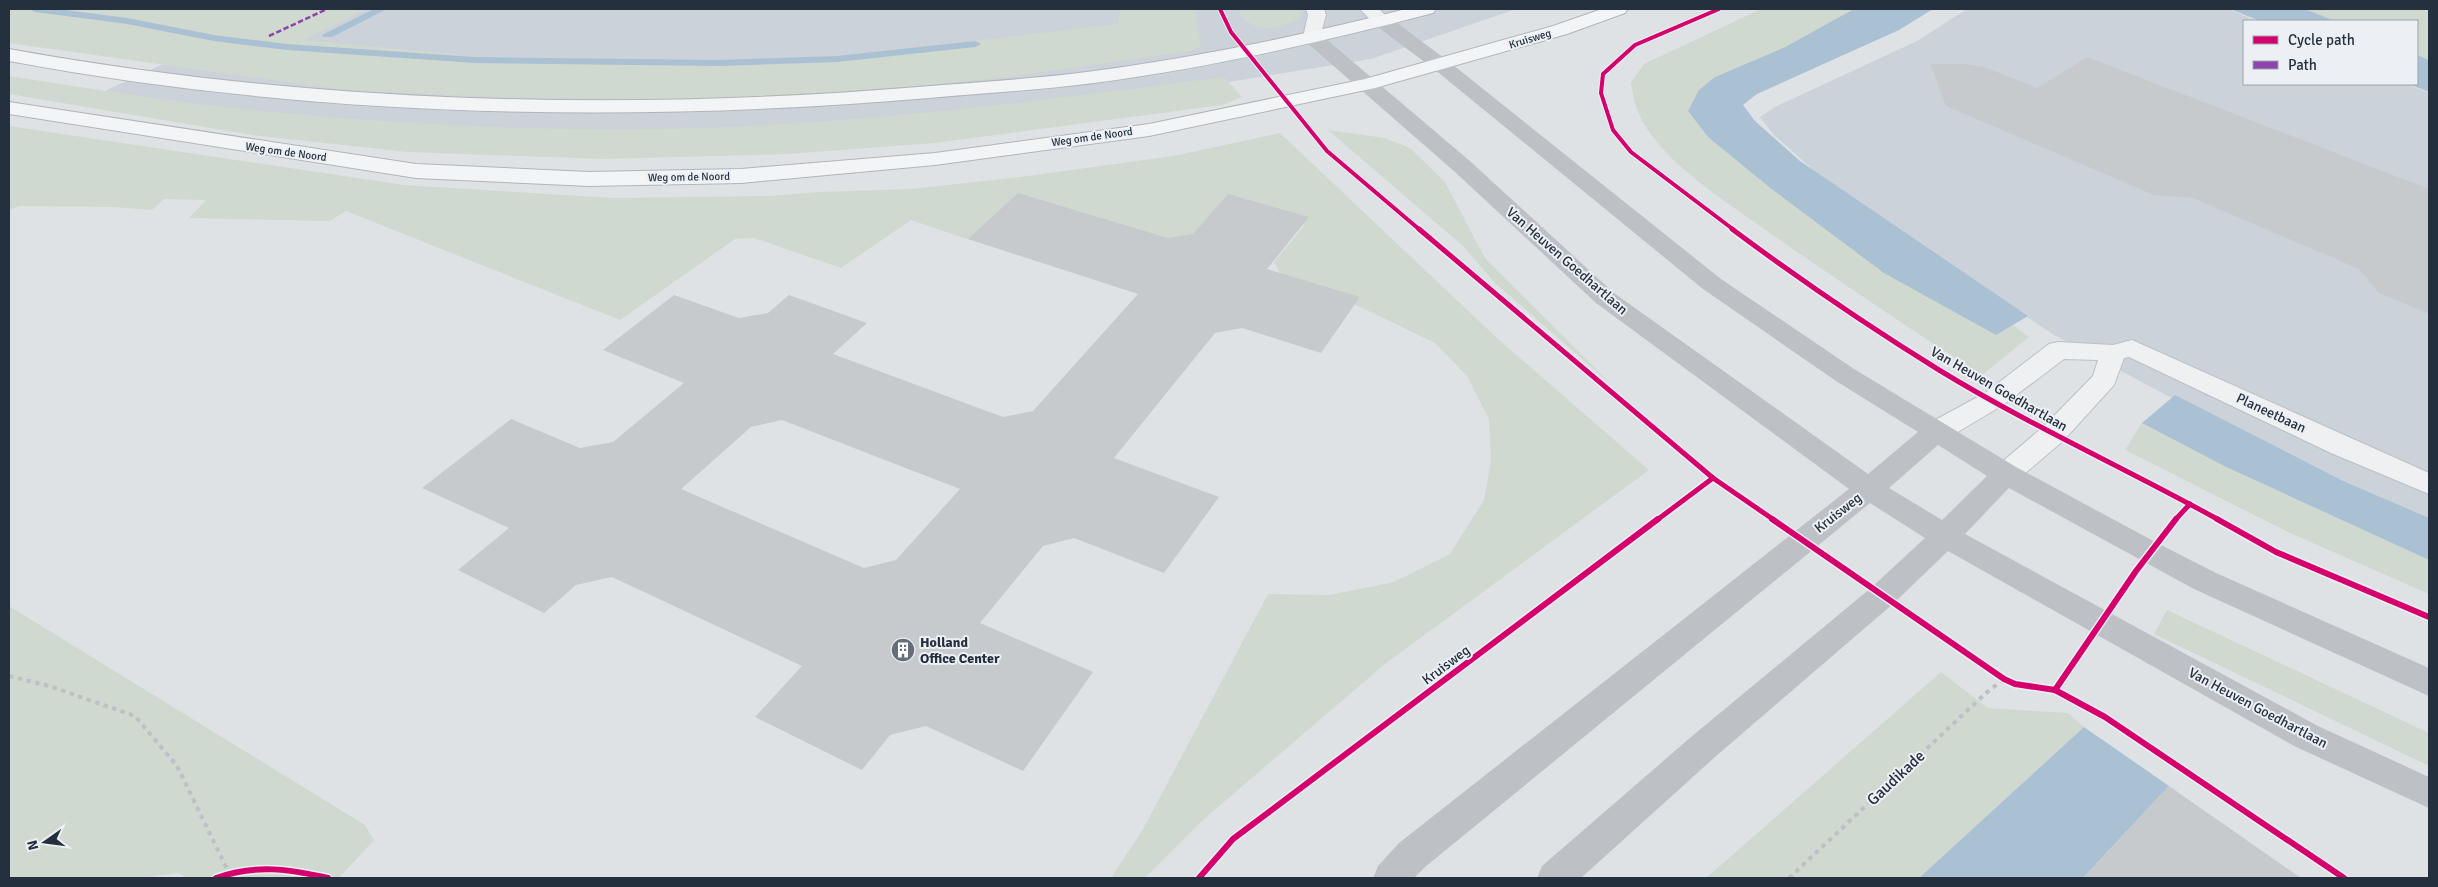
<svg xmlns="http://www.w3.org/2000/svg" width="2438" height="887" font-family="Signika,sans-serif">
<rect width="100%" height="100%" fill="#dfe2e5"/>
<g fill="#ccd2d9">
<polygon points="284,9 1516,9 1371,59 956,126 426,139 83,101"/>
<polygon points="1967,9 2228,9 2257,21 2244,21 2244,84 2407,84 2429,93 2429,527 2205,416 2054,335 1819,175 1773,134 1760,117 1775,107 1917,41"/>
</g>
<g fill="#d0d9cf">
<polygon points="9,9 367,9 303,40 482,57 727,60 844,56 1118,24 1120,9 1195,9 1201,47 1184,52 1014,76 853,93 705,100 494,97 344,90 9,43"/>
<path d="M1240 9H1300V18C1273 29 1265 36 1240 16Z"/>
<path d="M1761 9H1854L1785 47 1715 77 1688 111 1708 137 1769 187 1996 335 2013 325 2029 337 1982 375C1908 328 1836 279 1764 229 1728 203 1680 173 1653 137 1639 119 1634 105 1631 82L1644 64Z"/>
<polygon points="2305,9 2429,9 2429,60 2417,55 2417,21 2335,21"/>
<path d="M9 76C99 90 191 105 282 113 410 125 540 131 668 129 854 125 1040 101 1224 77L1242 97 1222 105 935 143 788 154 603 159 407 152 252 135 9 94Z"/>
<polygon points="9,126 404,185 613,198 769,196 819,192 911,189 1020,177 1173,156 1280,133 1498,339 1649,470 1385,664 1204,819 1145,878 1111,878 1143,829 1268,594 1329,595 1394,582 1450,554 1484,500 1491,460 1489,419 1467,376 1435,343 1356,305 1284,281 1274,262 1305,225 1228,201 1190,240 1160,244 1020,198 970,240 911,220 841,268 754,238 735,239 620,320 346,211 330,221 189,218 206,200 164,199 152,210 114,207 19,206 9,210"/>
<polygon points="1328,130 1385,138 1410,148 1445,182 1485,258 1612,385 1494,282 1464,247"/>
<polygon points="2142,423 2224,466 2429,560 2429,594 2290,533 2125,450"/>
<polygon points="9,606 365,825 374,840 339,878 186,878 179,873 141,878 9,878"/>
<polygon points="2167,610 2429,733 2429,766 2154,634"/>
<polygon points="1941,672 1988,708 2068,713 2084,727 1919,878 1706,878"/>
</g>
<g fill="#aac0d3">
<polygon points="1854,9 1933,9 1899,30 1757,94 1743,105 1755,121 1800,161 2028,316 1996,335 1884,273 1769,187 1708,137 1688,111 1699,90 1715,77 1785,47"/>
<polygon points="2230,9 2305,9 2335,21 2260,21"/>
<polygon points="2417,55 2429,60 2429,92 2409,84 2417,84"/>
<polygon points="2175,395 2343,481 2429,518 2429,560 2224,466 2142,423"/>
<polygon points="2084,727 2169,786 2083,878 1919,878"/>
</g>
<g fill="none" stroke-linecap="round" stroke-linejoin="round">
<g fill="#aac0d3" fill-rule="evenodd">
<polygon points="30,9 58,9 127,18 214,35 287,44 475,57 719,60 837,56 975,41 981,44 975,47 837,62 719,66 475,63 287,50 214,41 127,24 35,12"/>
<polygon points="374,9 387,9 332,37 324,37 322,35"/>
</g>
</g>
<g fill="#c7cacd" fill-rule="evenodd">
<polygon points="2087,57 2429,189 2429,314 2379,293 2359,269 2193,198 2154,195 1946,106 1930,64 1963,64 1984,67 2037,88"/>
<path d="M1018 193 1168 238 1193 234 1228 194 1309 217 1267 269 1360 297 1321 353 1242 328 1215 333 1114 458 1219 497 1164 573 1074 538 1043 546 980 623 1093 672 1023 771 926 726 890 735 862 770 755 717 802 666 612 577 576 585 544 613 458 570 509 528 422 488 511 419 580 448 613 442 684 383 603 350 674 295 739 318 768 313 789 295 867 323 833 354 1003 417 1033 411 1138 294 968 239ZM782 420 854 448 960 489 896 560 864 568 681 489 751 427Z"/>
<polygon points="2169,786 2301,878 2083,878"/>
</g>
<g fill="none" stroke-linecap="round" stroke-linejoin="round">
<g stroke="#bdc0c3" stroke-width="2">
<g id="street">
<polygon points="1306,9 1324,9 1326,15 1319,41 1305,41 1303,37 1308,15"/>
<polygon points="1360,9 1379,9 1391,21 1389,25 1375,25"/>
<polygon points="2132,340 2429,473 2429,494 2331,453 2129,357 2124,358 2114,385 2063,441 2016,481 2006,484 1996,481 1992,474 1996,467 2043,427 2093,376 2098,360 2064,359 2003,405 1946,439 1936,441 1926,439 1922,432 1926,425 1985,393 2049,344 2058,342 2113,345"/>
</g>
</g>
<g stroke="#b1b5ba" stroke-width="2">
<g id="highway">
<path d="M1406 9H1436L1433 13C1322 42 1209 68 1094 83 1040 90 984 93 929 98 626 124 308 117 9 61V49C307 103 617 112 918 87 977 82 1036 79 1094 71 1200 57 1304 35 1406 9Z"/>
<polygon points="1602,9 1628,9 1625,13 1567,34 1375,88 1149,136 935,165 741,183 589,186 416,178 9,114 9,102 416,164 589,172 741,169 935,153 1149,124 1365,79 1553,26"/>
</g>
</g>
<g stroke="#bdc0c4" stroke-width="4" stroke-dasharray="4.5 4.5" stroke-linecap="butt">
<polyline points="9,676 49,686 135,716 177,766 229,873 228,878"/>
<polyline points="1789,878 1986,693 2004,679"/>
</g>
<use href="#street" fill="#eef0f2" fill-rule="evenodd"/>
<path fill="#bdc0c5" fill-rule="evenodd" d="M1382 15 1389 17 1448 61 1721 279 1854 369 2016 467 2159 544 2216 573 2429 668V696L2194 589 2009 488 1965 534 2318 726 2429 777V808L2294 746 1948 551 1894 603 1715 757 1581 878H1537L1542 866 1691 737 1872 587 1925 538 1870 503 1425 867 1414 878H1373L1378 866 1399 843 1849 489 1596 303 1455 172 1305 41 1303 37 1305 33H1319L1471 162 1614 293 1868 474 1918 432 1836 381 1703 289 1434 69 1375 25 1373 21 1375 17ZM1938 445 1987 476 1942 520 1889 488Z"/>
<use href="#highway" fill="#f3f4f5" fill-rule="evenodd"/>
<polyline stroke="#8e44ad" stroke-width="2.5" stroke-dasharray="5.5 2.5" stroke-linecap="butt" points="269,36 327,9"/>
<g stroke="#ecf0f5" stroke-width="6">
<g id="cycleway-far2">
<polyline points="1220,9 1231,32 1327,151 1420,230"/>
<polyline points="1719,9 1635,45 1603,74 1601,93 1613,130 1631,152 1734,230"/>
</g>
</g>
<g stroke="#ecf0f5" stroke-width="8">
<g id="cycleway-far1">
<polyline points="1419,229 1713,478 1774,520"/>
<path d="M1732 229C1799 279 1868 326 1939 370 2029 425 2127 469 2219 520"/>
<polyline points="1657,520 1713,478"/>
<polyline points="2175,520 2190,504"/>
</g>
</g>
<g stroke="#ecf0f5" stroke-width="9">
<g id="cycleway">
<polyline points="1772,519 2004,679 2015,684 2055,690 2136,571 2176,519"/>
<polyline points="2217,519 2276,552 2429,617"/>
<polyline points="2055,690 2105,717 2344,878"/>
<path d="M216 878C255 864 289 869 328 878"/>
<polyline points="1199,878 1233,839 1658,519"/>
</g>
</g>
<use href="#cycleway-far2" stroke="#d6006c" stroke-width="4"/>
<use href="#cycleway-far1" stroke="#d6006c" stroke-width="5"/>
<use href="#cycleway" stroke="#d6006c" stroke-width="6"/>
</g>
<defs>
<g id="building-disc" transform="scale(1.25)"><circle r="9.5" fill="#666e79" stroke="#ecf0f5"/><path d="M-4-6H4V6H1V3H-1V6H-4ZM-2.5-4.3h1.7v1.8h-1.7ZM.8-4.3h1.7v1.8H.8ZM-2.5-1h1.7V.8h-1.7ZM.8-1h1.7V.8H.8Z" fill="#fff"/></g>
</defs>
<g fill-rule="evenodd">
<use href="#building-disc" x="903" y="650"/>
</g>
<g text-anchor="middle" dominant-baseline="central" stroke-width="4" stroke-linejoin="round" paint-order="stroke">
<g font-size="11" fill="#25303f" stroke="#ecf0f5">
<text transform="translate(1530 39) rotate(-17)">Kruisweg</text>
<text transform="translate(1092 137) rotate(-8)">Weg om de Noord</text>
<text transform="translate(286 152) rotate(8)">Weg om de Noord</text>
<text transform="translate(689 177) rotate(-1)">Weg om de Noord</text>
</g>
<g font-size="14" fill="#25303f" stroke="#ecf0f5">
<text transform="translate(1567 261) rotate(41)">Van Heuven Goedhartlaan</text>
<text transform="translate(1999 389) rotate(30)">Van Heuven Goedhartlaan</text>
<text transform="translate(2271 413) rotate(25)">Planeetbaan</text>
<text transform="translate(1838 513) rotate(-38)">Kruisweg</text>
<text transform="translate(1446 665) rotate(-37)">Kruisweg</text>
<text transform="translate(2258 708) rotate(28)">Van Heuven Goedhartlaan</text>
</g>
<g font-size="14" font-weight="bold" fill="#25303f" stroke="#ecf0f5" text-anchor="start">
<text x="920" y="642">Holland<tspan x="920" dy="16">Office Center</tspan></text>
</g>
<g font-size="16" fill="#25303f" stroke="#ecf0f5">
<text transform="translate(1896 778) rotate(-43)">Gaudikade</text>
</g>
</g>
<rect width="2438" height="887" fill="none" stroke="#25303f" stroke-width="20"/>
<rect x="2243" y="20" width="175" height="65" fill="#ecf0f5" stroke="#9ca3ac"/>
<rect x="2253" y="36" width="25" height="8" fill="#d6006c" stroke="#9ca3ac"/>
<text x="2288" y="45" font-size="15" fill="#25303f">Cycle path</text>
<rect x="2253" y="61" width="25" height="8" fill="#8e44ad" stroke="#9ca3ac"/>
<text x="2288" y="70" font-size="15" fill="#25303f">Path</text>
<g transform="translate(45 842) rotate(256)" stroke="#ecf0f5" stroke-width="4" paint-order="stroke">
<path d="M0-4L9 19L0 12L-9 19Z" fill="#25303f"/>
<text y="-8" font-size="14" font-weight="bold" text-anchor="middle" fill="#25303f">N</text>
</g>
</svg>
